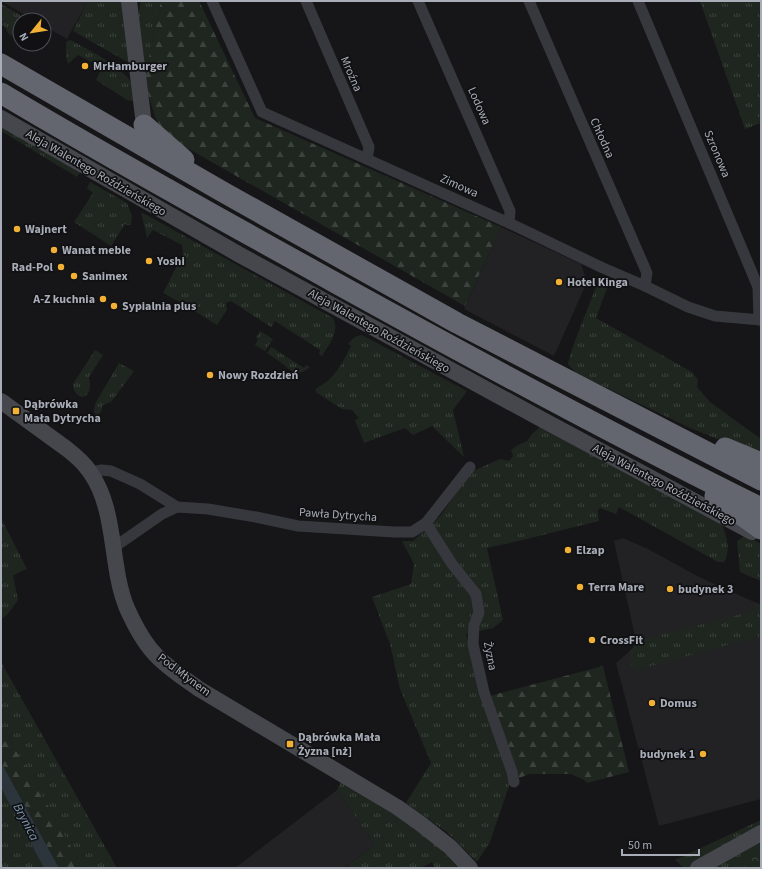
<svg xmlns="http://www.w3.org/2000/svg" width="762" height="869" font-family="'Source Sans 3',sans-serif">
<defs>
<pattern id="grass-tufts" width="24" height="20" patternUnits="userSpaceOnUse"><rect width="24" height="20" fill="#1e261f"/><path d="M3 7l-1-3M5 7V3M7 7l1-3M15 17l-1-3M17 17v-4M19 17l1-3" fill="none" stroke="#3c433d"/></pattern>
<pattern id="forest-firs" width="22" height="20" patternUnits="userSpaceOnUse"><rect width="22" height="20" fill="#1e261f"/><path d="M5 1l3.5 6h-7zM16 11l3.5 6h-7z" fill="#3c433d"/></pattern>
<pattern id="park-crowns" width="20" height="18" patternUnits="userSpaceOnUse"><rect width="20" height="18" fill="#1e261f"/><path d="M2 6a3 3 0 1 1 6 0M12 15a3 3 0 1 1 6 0" fill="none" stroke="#3c433d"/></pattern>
</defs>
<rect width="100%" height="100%" fill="#161618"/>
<g fill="#222225">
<polygon points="1,1 88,1 67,39 44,26 44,20 34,20"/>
<polygon points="501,227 581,264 587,282 554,356 464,309"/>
<polygon points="623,538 648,549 699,577 761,605 761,799 659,826 616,663 631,650 635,646 636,641 614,541"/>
<polygon points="337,790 375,845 344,868 235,868"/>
</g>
<g fill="url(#grass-tufts)">
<polygon points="88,1 122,1 131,64 73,31"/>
<polygon points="141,1 161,1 144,80 136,25"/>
<polygon points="700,1 761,1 761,123 745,129"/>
<polygon points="1,4 20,15 21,20 20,20 20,41 8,33 5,27 1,24"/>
<path d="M71 40C91 52 127 67 135 90 136 94 136 99 136 103L130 100 129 101 96 80 101 70 93 63 78 55 68 64 66 56V43L67 41Z"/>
<polygon points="1,124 81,171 77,177 1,131"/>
<polygon points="90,182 127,203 132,216 131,225 128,225 125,224 111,246 74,222 93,193 87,188"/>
<path d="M141 212 333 318C340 332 329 344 322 356L319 354 320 350 275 321 271 327 231 301 226 303 227 310 217 325 185 305 163 293 183 254 182 245 153 230 147 238Z"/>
<polygon points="610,280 596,318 692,372 698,380 697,387 710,402 761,439 761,456 690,428 576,373 568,364 570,355 578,333 596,287 604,281"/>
<polygon points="260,331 273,339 265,351 255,345 258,339 256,338"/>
<path d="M362 335 467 391 453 410 464 457 432 426 413 435 405 428 364 443 355 420 359 418 352 410 342 409 317 393 315 389C334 380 342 364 351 346L348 344C352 339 355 336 362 335Z"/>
<path d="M271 347 304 368 306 365 310 367C298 377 293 373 283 364 278 360 273 357 267 353Z"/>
<path d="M95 350 103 355 89 377C95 403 73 401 73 384Z"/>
<polygon points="119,363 134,371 111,402 103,405 101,412 96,416 94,411 95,404"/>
<path d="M540 427 721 523C727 535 731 551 724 562H718L619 507 616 514 600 508 598 510 599 521C562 530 525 540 487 548L503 620 493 628 466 634 480 691 510 783 490 842 477 862 448 833 406 803 431 763 400 689 390 644 372 597 411 584 414 564 402 541H413L441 515 471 472 500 459 509 461 513 456 511 450 518 445 527 441 532 434Z"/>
<polygon points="1,518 27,569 13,575 18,600 7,615 1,619"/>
<polygon points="746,535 761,544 761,581 740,572 737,541"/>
<path d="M757 603 761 605V636L633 671C632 664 628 656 631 650 633 647 635 645 636 641L753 611Z"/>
<polygon points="1,662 117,868 82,868 1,723"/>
<path d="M341 782C382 807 427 831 458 868H435L432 862 421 868H349L347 866 375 845 337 790Z"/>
<polygon points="1,788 42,863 44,868 1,868"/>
<polygon points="761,820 761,827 689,868 683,867 675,860"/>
<polygon points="761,839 761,856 759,851 726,868 711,868"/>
</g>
<g fill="url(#forest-firs)">
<polygon points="161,1 199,1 255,118 501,227 465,306 166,136 155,117 144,80"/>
<polygon points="603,666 629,772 587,783 584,780 571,774 530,774 519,778 489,696"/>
<polygon points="1,723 71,847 82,868 59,868 1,762"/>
</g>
<polygon fill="url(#park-crowns)" points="759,850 761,856 761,868 726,868"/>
<polygon fill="#2c353c" points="1,762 53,857 59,868 44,868 1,788"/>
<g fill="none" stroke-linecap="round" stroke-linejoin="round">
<g stroke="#37383d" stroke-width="11">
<polyline points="212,1 262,112 509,223 603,268 645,286 688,307 715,316 761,320"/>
<polyline points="306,1 369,147 367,159"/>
<polyline points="418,1 510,211 509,223"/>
<polyline points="529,1 647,273 645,286"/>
<polyline points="638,1 758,287 759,320"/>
<polyline points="90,472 102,470 111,471 140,484 177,507 208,509 256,517 298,526 394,532 412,532 426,523 470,467"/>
<polyline points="426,523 452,564 476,594 479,613 474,625 473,644 484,692 512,772 514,782"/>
<polyline points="113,548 162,514 177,507"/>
</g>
<g stroke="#45474d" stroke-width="16">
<polyline points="129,1 144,125"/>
<polyline points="1,118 240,255 543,420 752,532"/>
<path d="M1 401 67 449C76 456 84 463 90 472 109 499 111 534 116 565 118 579 121 593 126 606 133 622 142 640 154 653 166 667 184 678 199 689L397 807 421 824 450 847 470 868"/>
<polyline points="698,868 761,833"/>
</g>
<g stroke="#63666e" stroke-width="21">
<polyline points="1,64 223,192 457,323 761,480"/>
<path d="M1 93C111 159 223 220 334 282 475 360 617 437 761 508"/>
<polyline points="144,125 184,160"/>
<polyline points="725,448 761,463"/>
<polyline points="715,496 761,529"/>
</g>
</g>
<g fill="#f2b134" stroke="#111113" stroke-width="1.5">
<circle cx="85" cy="66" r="4"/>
<circle cx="17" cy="229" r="4"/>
<circle cx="54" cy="250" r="4"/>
<circle cx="149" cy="261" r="4"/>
<circle cx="61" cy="267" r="4"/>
<circle cx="74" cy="276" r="4"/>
<circle cx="559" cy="282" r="4"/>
<circle cx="103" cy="299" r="4"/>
<circle cx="114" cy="306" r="4"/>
<circle cx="210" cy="375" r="4"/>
<rect x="12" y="407" width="8" height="8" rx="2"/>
<circle cx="568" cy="550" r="4"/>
<circle cx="580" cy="587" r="4"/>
<circle cx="670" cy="589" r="4"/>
<circle cx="592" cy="640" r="4"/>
<circle cx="652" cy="703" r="4"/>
<rect x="286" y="740" width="8" height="8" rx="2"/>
<circle cx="703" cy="754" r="4"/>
</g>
<g text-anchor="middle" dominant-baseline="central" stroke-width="3.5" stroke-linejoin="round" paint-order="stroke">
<g font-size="12" font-weight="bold" fill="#a8adb8" stroke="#111113" text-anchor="start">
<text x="93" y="66">MrHamburger</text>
<text x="25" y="229">Wajnert</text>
<text x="62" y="250">Wanat meble</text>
<text x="157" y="261">Yoshi</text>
<text x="53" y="267" text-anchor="end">Rad-Pol</text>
<text x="82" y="276">Sanimex</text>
<text x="567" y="282">Hotel Kinga</text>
<text x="95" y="299" text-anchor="end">A-Z kuchnia</text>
<text x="122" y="306">Sypialnia plus</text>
<text x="218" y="375">Nowy Rozdzień</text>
<text x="24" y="404">Dąbrówka<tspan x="24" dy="14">Mała Dytrycha</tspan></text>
<text x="576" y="550">Elzap</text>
<text x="588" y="587">Terra Mare</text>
<text x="678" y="589">budynek 3</text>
<text x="600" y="640">CrossFit</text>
<text x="660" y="703">Domus</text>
<text x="298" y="737">Dąbrówka Mała<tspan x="298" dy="14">Żyzna [nż]</tspan></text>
<text x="695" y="754" text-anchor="end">budynek 1</text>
</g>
<g font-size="12" fill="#a8adb8" stroke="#111113">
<text transform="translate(351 74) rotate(67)">Mroźna</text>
<text transform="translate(479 106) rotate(66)">Lodowa</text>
<text transform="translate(602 138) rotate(66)">Chłodna</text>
<text transform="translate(717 154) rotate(67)">Szronowa</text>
<text transform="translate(96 173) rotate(30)">Aleja Walentego Roździeńskiego</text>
<text transform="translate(459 186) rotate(24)">Zimowa</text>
<text transform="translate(379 331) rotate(29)">Aleja Walentego Roździeńskiego</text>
<text transform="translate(664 485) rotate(28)">Aleja Walentego Roździeńskiego</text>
<text transform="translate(338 515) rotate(4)">Pawła Dytrycha</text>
<text transform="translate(490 656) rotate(79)">Żyzna</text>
<text transform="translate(184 675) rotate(37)">Pod Młynem</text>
</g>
<g font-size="13" font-style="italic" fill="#7f9bb3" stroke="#111113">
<text transform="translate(26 822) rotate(62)">Brynica</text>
</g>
</g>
<rect width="762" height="869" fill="none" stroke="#a8adb8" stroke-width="4"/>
<g transform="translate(32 32) rotate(240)"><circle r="19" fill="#111113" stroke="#4d4f55"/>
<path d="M0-3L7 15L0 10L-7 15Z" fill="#f2b134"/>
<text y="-6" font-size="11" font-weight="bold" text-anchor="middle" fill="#a8adb8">N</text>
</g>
<path d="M622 849v6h77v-6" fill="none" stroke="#a8adb8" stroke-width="2"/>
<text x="628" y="849" font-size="12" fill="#a8adb8" stroke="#111113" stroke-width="3" paint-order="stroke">50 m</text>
</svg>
